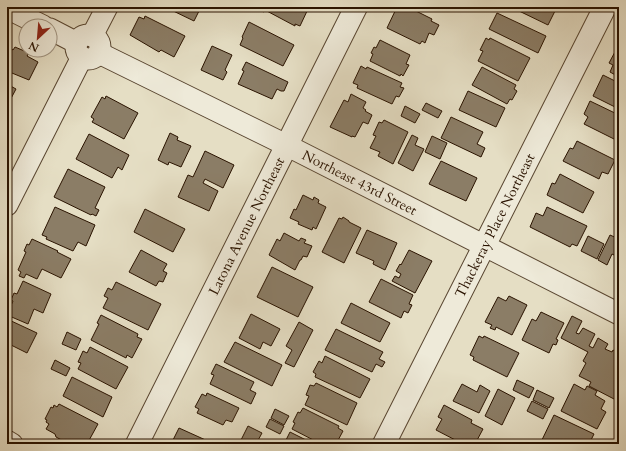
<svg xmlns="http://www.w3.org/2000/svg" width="626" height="451" font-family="Cardo,serif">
<rect width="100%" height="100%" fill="#e5dec4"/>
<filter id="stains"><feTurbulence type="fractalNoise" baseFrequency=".005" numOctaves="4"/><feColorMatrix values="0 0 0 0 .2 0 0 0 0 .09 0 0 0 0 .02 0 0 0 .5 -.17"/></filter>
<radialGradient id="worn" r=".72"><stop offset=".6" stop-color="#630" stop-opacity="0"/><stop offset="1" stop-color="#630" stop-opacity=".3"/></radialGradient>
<g fill="#8b7d66" stroke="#2a1300">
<polygon points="165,7 201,7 194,21"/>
<polygon points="255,7 305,7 308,9 300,26 295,24 295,26 265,10 264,12"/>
<polygon points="397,7 408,7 432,19 431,21 439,25 434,35 429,33 425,43 422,41 420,44 387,28"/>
<polygon points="518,7 557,7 548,25 517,10"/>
<polygon points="497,13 546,36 538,53 489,29"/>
<polygon points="145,16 185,36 174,57 161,50 159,52 130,35 139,17 144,19"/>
<polygon points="249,22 294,45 283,66 240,45 243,38 242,37"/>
<polygon points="486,38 489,40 490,38 530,58 518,81 478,61 483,51 480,50"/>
<polygon points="380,40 410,55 406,64 409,65 403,76 401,74 400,76 370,61 373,54 371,53 374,47 376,48"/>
<polygon points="7,46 13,50 15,47 29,53 27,56 38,62 29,80 7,71"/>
<polygon points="212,46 232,55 225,70 227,72 223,80 201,70"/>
<polygon points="616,50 619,51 619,77 610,72 613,65 609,63"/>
<polygon points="246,62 288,82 284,91 281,91 277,89 272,99 238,84 244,71 242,70"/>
<polygon points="361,66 366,69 367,67 402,83 400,87 404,88 399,97 396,96 392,104 357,88 358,85 353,83"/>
<polygon points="482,67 516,85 514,89 517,91 512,100 510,99 507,104 472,85"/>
<polygon points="603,75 619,83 619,109 593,96"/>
<polygon points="7,84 16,89 7,106"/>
<polygon points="468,91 505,108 496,127 459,110"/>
<polygon points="351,94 366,102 363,108 366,110 365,111 372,115 368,124 363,122 355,137 352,136 352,137 330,127 344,100 348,102"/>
<polygon points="106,96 138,113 124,139 92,122 94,119 91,117 102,97 105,99"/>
<polygon points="590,101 619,115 619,128 614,139 584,124 588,117 584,114"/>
<polygon points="426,103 442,111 438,118 422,110"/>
<polygon points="405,106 420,114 415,123 401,116"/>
<polygon points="451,117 483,132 477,144 485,148 481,157 441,138"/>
<polygon points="384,120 408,132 393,164 378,156 380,152 370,148 376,136 373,135 379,122 382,123"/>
<polygon points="170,133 178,137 177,140 191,146 181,167 169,162 168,165 158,160"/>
<polygon points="89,134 129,155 122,170 118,167 112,178 76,159"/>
<polygon points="412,135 418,138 415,145 424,149 413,171 398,163"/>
<polygon points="432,136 447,143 440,159 425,152"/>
<polygon points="577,141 615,160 608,174 602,172 599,179 563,161 570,148 573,149"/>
<polygon points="205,151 234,165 223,188 205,179 203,183 218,191 209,211 178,197 188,175 193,177"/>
<polygon points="441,161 477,178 466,201 429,184"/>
<polygon points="68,169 105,187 95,208 99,210 96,216 92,214 91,215 54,197"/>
<polygon points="560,174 594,192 583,213 547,195 552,183 555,184"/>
<polygon points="303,195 313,200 314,197 319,200 318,203 326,207 316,229 313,227 312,230 298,224 299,222 290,218 294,209 296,210"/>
<polygon points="55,207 95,225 86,246 78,242 73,251 46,239 47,237 42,235"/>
<polygon points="547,207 587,226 577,246 572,244 570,247 530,227 536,213 543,216"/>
<polygon points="145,209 185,229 173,252 134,232"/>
<polygon points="343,217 349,221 349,222 361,228 344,263 322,252 339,218 342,219"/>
<polygon points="367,230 397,243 385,270 373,264 374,261 356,253"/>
<polygon points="284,233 299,241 301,238 306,240 304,243 312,246 307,257 303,256 301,260 300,260 295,270 269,255 277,239 280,241"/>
<polygon points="610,235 619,239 619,249 616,256 612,254 607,265 598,260"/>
<polygon points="588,236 604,244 597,259 581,251"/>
<polygon points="32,239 58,251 57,252 71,259 61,278 42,269 37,279 26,274 24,278 19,276 21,272 18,270 26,252 24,251 27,244 29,245"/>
<polygon points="141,250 167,264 163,271 167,273 163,282 159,281 156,286 129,272"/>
<polygon points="409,250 432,261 415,293 392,281 395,276 399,278 401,274 396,271 400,264 401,265"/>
<polygon points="272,267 313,287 298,317 257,297"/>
<polygon points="381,279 413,295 409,304 412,305 408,313 404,311 401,318 369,302"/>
<polygon points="23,281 51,294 43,313 34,309 28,324 7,315 13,301 11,300 14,293 17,294"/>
<polygon points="116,282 161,304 148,330 103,308 108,298 104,296 108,288 112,290"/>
<polygon points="509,296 527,305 512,335 496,327 495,330 490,328 492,325 485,322 498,297 506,301"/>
<polygon points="351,303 390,323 380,342 341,323"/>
<polygon points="541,312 564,323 556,339 558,340 556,345 553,344 549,353 522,340 532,319 536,321"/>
<polygon points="251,314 280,329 271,346 263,342 260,349 239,338"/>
<polygon points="101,315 138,334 137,337 142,339 132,358 127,355 126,358 91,340 99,324 97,323"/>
<polygon points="572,316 582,321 576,333 579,334 583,328 595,334 589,346 593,348 598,338 608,344 605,349 612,352 613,350 619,353 619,389 614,399 589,386 591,382 579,376 586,363 583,361 588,352 561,338"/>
<polygon points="7,319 37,333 27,353 7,343"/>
<polygon points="299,322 313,330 294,367 285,363 292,350 286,346"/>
<polygon points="336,329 383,352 379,359 385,362 382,367 376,364 372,372 325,350"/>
<polygon points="67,332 81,339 76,350 62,344"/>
<polygon points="479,336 483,338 484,336 519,353 507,377 473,360 474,357 470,355"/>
<polygon points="235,342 282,365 272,386 224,362"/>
<polygon points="90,347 128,367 116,389 78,369 81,363 78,362 83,351 87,353"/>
<polygon points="325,356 370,379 360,398 315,377 316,374 313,372 319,361 322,363"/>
<polygon points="55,360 70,368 66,376 51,369"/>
<polygon points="216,364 254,382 250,390 256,393 251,404 210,384 214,375 211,374"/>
<polygon points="72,377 112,397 103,417 63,396"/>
<polygon points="517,380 534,388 529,398 513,390"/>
<polygon points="316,383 357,403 347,425 305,405 309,396 306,395 310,385 314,386"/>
<polygon points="462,384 477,392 480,385 490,391 479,413 453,401"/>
<polygon points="574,384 585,390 587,386 597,391 595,395 605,401 601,409 606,412 597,429 561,411"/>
<polygon points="498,389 515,398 502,425 485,416"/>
<polygon points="537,390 554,398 549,408 533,400"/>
<polygon points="207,393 239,408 232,422 226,420 223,425 197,413 199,409 195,407 202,394 206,396"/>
<polygon points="532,401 548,409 543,419 527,411"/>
<polygon points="59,404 98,424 87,444 69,444 56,437 55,434 46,429 49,424 46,422 47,420 45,419 51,407 53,408 54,405 57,407"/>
<polygon points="444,405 472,420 471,423 483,429 475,444 463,444 436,430 442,419 438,417"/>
<polygon points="303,408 339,426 338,428 343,431 336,444 321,444 292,429 295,423 293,422 298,412 300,413"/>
<polygon points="275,409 289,416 284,425 271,418"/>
<polygon points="554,415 594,434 589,444 540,444"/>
<polygon points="270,419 284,426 280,434 266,427"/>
<polygon points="248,426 262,433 256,444 239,444"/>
<polygon points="179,428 210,442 210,444 171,444"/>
<polygon points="290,432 314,444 284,444"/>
</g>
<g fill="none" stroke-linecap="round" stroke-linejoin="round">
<g stroke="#594631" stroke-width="23">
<g id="minor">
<polyline points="7,8 43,26"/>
<polyline points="50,29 77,43"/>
<circle cx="88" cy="47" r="12"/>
<polyline points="92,36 107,7"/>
<path id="s1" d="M99 53 286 145 619 314"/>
<polyline points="7,205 82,57"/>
<polyline points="7,441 12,444"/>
</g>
</g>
<g stroke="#594631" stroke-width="24">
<g id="tertiary">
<path id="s2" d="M137 444 356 7"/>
<path id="s3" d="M384 444 605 7"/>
</g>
</g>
<use href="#minor" stroke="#eeead9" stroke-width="21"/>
<use href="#tertiary" stroke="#eeead9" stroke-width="22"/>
</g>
<g text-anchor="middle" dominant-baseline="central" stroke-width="3" stroke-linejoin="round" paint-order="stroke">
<g font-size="14" fill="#2a1300" stroke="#eeead9">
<text stroke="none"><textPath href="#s1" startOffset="291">Northeast 43rd Street</textPath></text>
<text stroke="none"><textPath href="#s2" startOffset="244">Latona Avenue Northeast</textPath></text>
<text stroke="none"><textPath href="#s3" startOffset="245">Thackeray Place Northeast</textPath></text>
</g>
</g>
<rect width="626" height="451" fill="none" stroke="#e5dec4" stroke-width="24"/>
<rect x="8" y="8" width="610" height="435" fill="none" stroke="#2a1300" stroke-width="2"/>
<rect x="12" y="12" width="602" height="427" fill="none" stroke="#2a1300"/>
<g transform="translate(38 38) rotate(206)"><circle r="19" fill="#eeead9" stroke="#a09482"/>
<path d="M0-3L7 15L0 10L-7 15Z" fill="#8f2418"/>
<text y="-6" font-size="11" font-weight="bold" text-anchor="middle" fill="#2a1300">N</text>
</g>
<rect width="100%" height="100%" filter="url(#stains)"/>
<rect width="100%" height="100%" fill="url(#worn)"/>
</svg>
